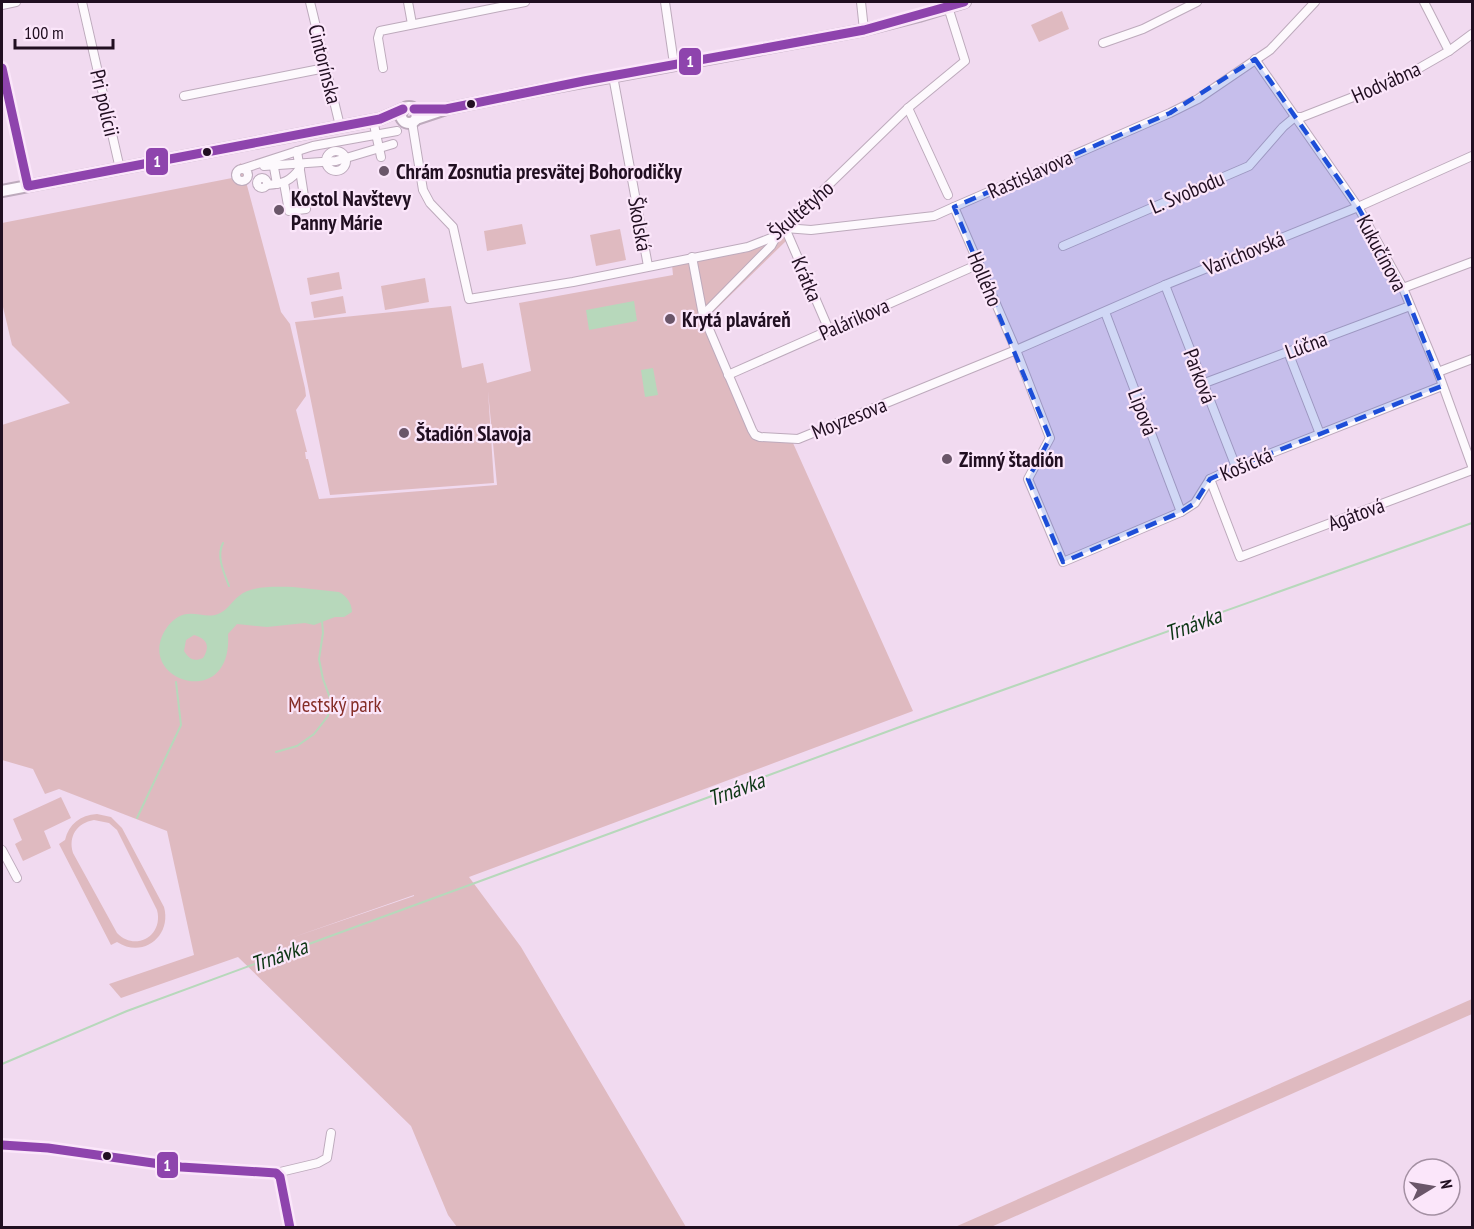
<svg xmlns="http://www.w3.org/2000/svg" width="1474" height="1229" font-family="'PT Sans Narrow',sans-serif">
<rect width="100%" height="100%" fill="#f1daf0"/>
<g fill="#dfbac0" fill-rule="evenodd">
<polygon points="1062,11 1069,29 1039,42 1031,25"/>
<path d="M241 163 281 312 290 324 305 388 306 396 296 410 307 452H305L306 459H308L319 499 497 485 488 391 494 483 330 495 295 322 451 306 462 368 483 363 487 383 531 371 519 303 673 275 672 265 747 252 780 237H783L786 241 707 318 701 321 749 433 756 439 793 443 913 711 469 877 521 947 686 1227H457L448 1215 411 1126 238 957 121 998 109 984 194 955 167 831 59 789 45 794 33 769 2 760V425L70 403 12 345 3 307H2V223L232 178 235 168ZM414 895V896L291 938Z"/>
<polygon points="522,224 526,244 487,251 484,231"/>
<polygon points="620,229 626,260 596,266 590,235"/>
<polygon points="339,272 342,289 310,295 307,278"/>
<polygon points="425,278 429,302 385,310 381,286"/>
<polygon points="343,296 346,313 314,318 311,302"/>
<polygon points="61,797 71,818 44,831 51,848 23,861 15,844 22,840 13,819"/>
<path d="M97 814 111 817 122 828 164 907C172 936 143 959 117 942L111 945 59 844 65 840C69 824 80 815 97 814ZM94 820 109 823 117 830 157 910C164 936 135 952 117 933L73 853C68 836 77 823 94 820Z"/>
<polygon points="1472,999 1472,1014 991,1227 955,1227"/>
</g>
<g fill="#b7d8bb" fill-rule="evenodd">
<polygon points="634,301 637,321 589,330 586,310"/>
<polygon points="653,368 658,395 645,397 641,370"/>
<path d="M293 587 339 592C347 596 352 604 352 612L344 617H335L314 625 305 623 267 627 237 624 228 634C233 707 146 685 161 639 164 630 170 622 178 617 191 609 205 619 218 614 227 611 231 602 239 596 252 585 276 587 293 587ZM194 635C208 639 210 647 203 658 194 662 189 659 184 651L186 640Z"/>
</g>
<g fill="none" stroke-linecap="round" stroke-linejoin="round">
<g stroke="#b7d8bb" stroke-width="2">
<path d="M223 543C216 556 224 573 229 586"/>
<polyline points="276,752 297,746 314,734 328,716 330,698 323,679 319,659 323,633 322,621"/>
<polyline points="137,818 181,725 176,682"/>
<polyline points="2,1064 127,1011 279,955 916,721 1472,523"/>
</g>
<g stroke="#bdaabc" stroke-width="10">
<g id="street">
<polyline points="82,2 120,169"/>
<polyline points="310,2 340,126"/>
<polyline points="408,2 412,24"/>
<polyline points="665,2 673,57"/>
<polyline points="861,2 864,30"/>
<polyline points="1424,2 1449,51"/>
<polyline points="2,5 16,2"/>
<polyline points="1103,43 1143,29 1197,2"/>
<polyline points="1255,59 1358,207 1403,288 1438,372 1472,466"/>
<polyline points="2,68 28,186"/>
<polyline points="383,68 378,38 380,31 525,2"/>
<polyline points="613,76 648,266"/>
<polyline points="184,96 325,68"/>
<polyline points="908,108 948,195"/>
<polyline points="373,120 381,157"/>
<polyline points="412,122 423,190 430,203 453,227 469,299 573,282 748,247 776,236 908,108 965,61 948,7"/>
<circle cx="336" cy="161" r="10"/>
<polyline points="273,162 277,184"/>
<polyline points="264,166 336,161 393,144"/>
<polyline points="242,169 313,146 397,131"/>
<circle cx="242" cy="175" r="6"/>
<circle cx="262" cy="183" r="5"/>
<polyline points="284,183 289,211 306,209 297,151"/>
<path d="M267 185C283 184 291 181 300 168"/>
<polyline points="954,207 1016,350 1050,438 1028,479 1063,562 1181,512 1195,503 1210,479 1236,467 1442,386"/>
<polyline points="785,228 811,230 934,216 954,207 1170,113 1198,99 1270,50 1315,2"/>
<polyline points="785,228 829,330"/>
<polyline points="1063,246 1249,166 1283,127 1295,117 1302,117 1402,78 1449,51 1472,34"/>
<polyline points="692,257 703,315 752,430 755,435 760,437 798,439 1016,350 1165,285 1358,207 1472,156"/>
<polyline points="1165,285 1236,467"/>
<polyline points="1403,288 1472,262"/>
<polyline points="1105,312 1181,512"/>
<polyline points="703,315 771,246 776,237"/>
<polyline points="1288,352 1320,434"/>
<polyline points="1438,372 1472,359"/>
<polyline points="728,375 979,264"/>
<polyline points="1202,384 1410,306"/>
<polyline points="1210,479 1240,557 1472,470"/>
<polyline points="2,850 17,878"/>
<path d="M2 1145C42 1145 84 1154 125 1160 175 1167 225 1172 276 1173L280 1177 290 1228"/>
<polyline points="276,1173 318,1163 327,1158 331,1133"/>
</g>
</g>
<g stroke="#bdaabc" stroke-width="14">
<g id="secondary">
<circle cx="409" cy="115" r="8"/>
<polyline points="416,119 446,109 540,90 864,30 919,16 965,2"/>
<polyline points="2,191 380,119 403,109"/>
</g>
</g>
<use href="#street" stroke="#fdf9fd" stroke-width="8"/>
<use href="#secondary" stroke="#fdf9fd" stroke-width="10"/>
<g stroke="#fbe6fa" stroke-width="14">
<g id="bus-1">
<polyline points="2,68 28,186 380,119 403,109"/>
<polyline points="414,109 446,109 584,81 864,30 964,2"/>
<polyline points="2,1145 48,1148 181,1167 276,1173 280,1177 290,1228"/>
</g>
</g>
<use href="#bus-1" stroke="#8e44ad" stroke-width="9"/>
</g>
<path fill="#1d4ed8" fill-opacity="0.2" stroke="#1d4ed8" stroke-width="4.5" stroke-dasharray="12 8" stroke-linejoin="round" d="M1255 59 1358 207 1403 288 1442 386 1236 467 1210 479 1195 503 1181 512 1063 562 1028 479 1050 438 954 207 1170 113Z"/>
<g fill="#210f21" stroke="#fbe6fa" stroke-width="2">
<circle cx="471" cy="104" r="5"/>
<circle cx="207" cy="152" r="5"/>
<circle cx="107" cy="1156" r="5"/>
</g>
<g fill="#6a5669" stroke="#fbe6fa" stroke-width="2">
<circle cx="384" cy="171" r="6"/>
<circle cx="279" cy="210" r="6"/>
<circle cx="670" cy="319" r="6"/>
<circle cx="404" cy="433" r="6"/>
<circle cx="947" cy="459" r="6"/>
</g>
<g text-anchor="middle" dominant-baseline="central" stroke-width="4.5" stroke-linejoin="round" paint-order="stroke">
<g font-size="21" fill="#210f21" stroke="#fbe6fa">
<text transform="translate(325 64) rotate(76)">Cintorínska</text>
<text transform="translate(1386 82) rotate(-24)">Hodvábna</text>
<text transform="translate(105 103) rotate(77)">Pri polícii</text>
<text transform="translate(1030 174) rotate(-24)">Rastislavova</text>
<text transform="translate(1187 192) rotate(-23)">L. Svobodu</text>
<text transform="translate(801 210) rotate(-41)">Škultétyho</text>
<text transform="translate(640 224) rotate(80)">Školská</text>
<text transform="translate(1244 253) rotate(-22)">Varichovská</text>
<text transform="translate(1382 253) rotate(62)">Kukučínova</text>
<text transform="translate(807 279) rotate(67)">Krátka</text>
<text transform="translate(985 279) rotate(67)">Hollého</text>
<text transform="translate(854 319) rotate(-24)">Palárikova</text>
<text transform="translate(1306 345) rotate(-20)">Lúčna</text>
<text transform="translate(1200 376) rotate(69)">Parková</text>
<text transform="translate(1143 412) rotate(69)">Lipová</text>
<text transform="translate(849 418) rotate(-22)">Moyzesova</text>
<text transform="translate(1246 464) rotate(-23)">Košická</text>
<text transform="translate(1356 514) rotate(-20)">Agátová</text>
</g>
<g font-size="21" font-weight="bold" fill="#210f21" stroke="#fbe6fa" text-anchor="start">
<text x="396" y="171">Chrám Zosnutia presvätej Bohorodičky</text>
<text x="291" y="198">Kostol Navštevy<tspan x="291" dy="24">Panny Márie</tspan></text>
<text x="682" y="319">Krytá plaváreň</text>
<text x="416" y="433">Štadión Slavoja</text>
<text x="959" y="459">Zimný štadión</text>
</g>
<g font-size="21" fill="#852d27" stroke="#fbe6fa">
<text x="335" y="704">Mestský park</text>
</g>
<g font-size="22" font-style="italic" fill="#0e3716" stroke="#fbe6fa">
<text transform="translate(1193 624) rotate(-20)">Trnávka</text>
<text transform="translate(736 789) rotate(-20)">Trnávka</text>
<text transform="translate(279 955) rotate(-20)">Trnávka</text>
</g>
</g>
<g stroke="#fbe6fa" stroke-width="2">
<rect x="678" y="47" width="24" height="29" rx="6" fill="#8e44ad"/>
<rect x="145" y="147" width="24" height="29" rx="6" fill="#8e44ad"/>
<rect x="156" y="1151" width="23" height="28" rx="6" fill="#8e44ad"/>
</g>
<g font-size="16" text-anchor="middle" font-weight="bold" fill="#fff">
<text x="690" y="67">1</text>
<text x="157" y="167">1</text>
<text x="167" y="1171">1</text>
</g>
<rect width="1474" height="1229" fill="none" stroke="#210f21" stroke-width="6"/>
<g transform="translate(1432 1187) rotate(79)"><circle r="28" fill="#fbe6fa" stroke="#a490a3" stroke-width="1.5"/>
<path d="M0-4.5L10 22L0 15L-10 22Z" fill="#6a5669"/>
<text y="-9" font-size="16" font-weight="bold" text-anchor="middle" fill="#210f21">N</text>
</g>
<path d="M15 39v9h98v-9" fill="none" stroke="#210f21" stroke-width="3"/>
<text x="24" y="39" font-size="18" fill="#210f21" stroke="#fbe6fa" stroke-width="4.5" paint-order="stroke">100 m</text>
</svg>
